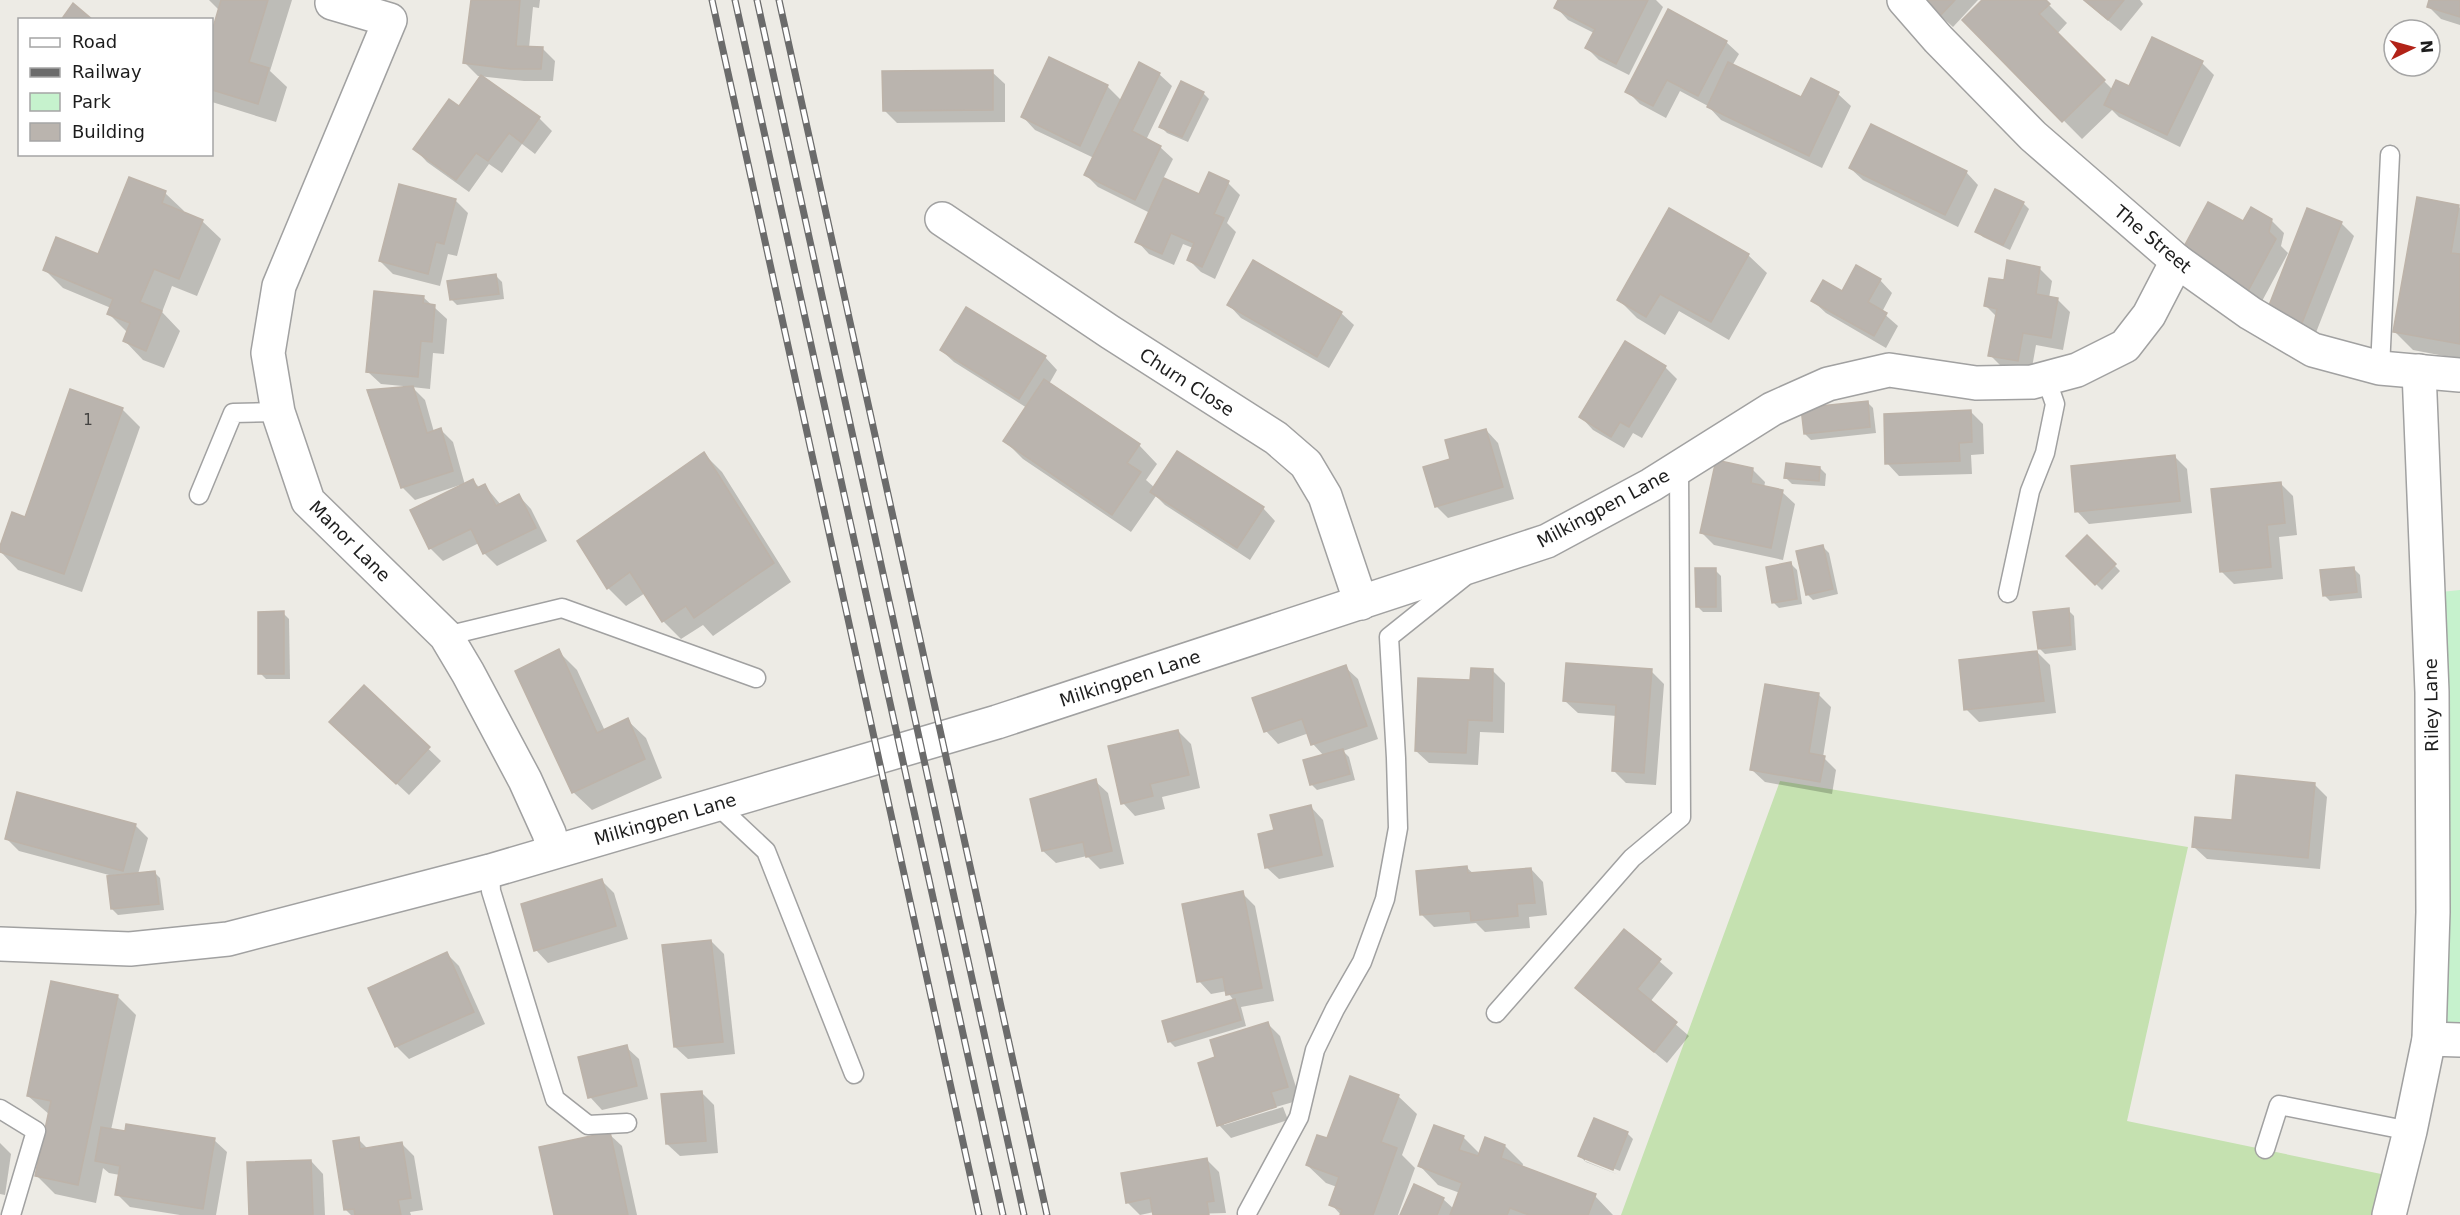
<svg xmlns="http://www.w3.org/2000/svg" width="2460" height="1215" font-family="'DejaVu Sans',sans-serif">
<rect width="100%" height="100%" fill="#edebe5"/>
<polygon fill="#c5e1b0" points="1780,781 2188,847 2127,1121 2386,1175 2375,1215 1621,1215"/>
<polygon fill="#c6f2cd" points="2460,590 2460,1042 2435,1041 2431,593"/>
<g fill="#0003">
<polygon points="209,0 292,0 270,71 287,87 276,122 212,102 212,37 219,10"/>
<polygon points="472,0 540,0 539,8 533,7 529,48 542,48 555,61 553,81 524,81 478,76 465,63"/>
<polygon points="1560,0 1656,0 1663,7 1629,75 1599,60 1587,48 1594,33 1568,20 1556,7"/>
<polygon points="1923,0 1978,0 1953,27"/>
<polygon points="1984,0 2044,0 2067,23 2057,34 2113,90 2129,88 2202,63 2214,75 2180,147 2119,117 2112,110 2082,139 1964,20"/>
<polygon points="2083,0 2140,0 2143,4 2121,31"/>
<polygon points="2430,0 2460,0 2460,25 2441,19 2428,6"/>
<polygon points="1726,42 1739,54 1732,66 1802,99 1811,80 1838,94 1851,106 1822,168 1721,120 1708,106 1680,91 1666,118 1640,104 1627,91"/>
<polygon points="1050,59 1108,87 1122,101 1159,74 1172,86 1146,140 1160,147 1173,159 1163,179 1200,196 1228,183 1240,195 1227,223 1236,232 1215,279 1201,272 1189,260 1193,248 1183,244 1174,265 1149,254 1137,241 1150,213 1098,187 1086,175 1094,158 1035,130 1023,117"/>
<polygon points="992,72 1005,84 1005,122 897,123 884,110"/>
<polygon points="1203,93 1209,99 1188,142 1167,133 1161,127"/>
<polygon points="459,109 539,118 552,131 535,154 522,144 502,173 489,164 469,192 427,162 415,149"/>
<polygon points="1850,168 1966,172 1978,185 1958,227 1863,180"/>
<polygon points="165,193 184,211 183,213 202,221 221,239 197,296 172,286 162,312 180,331 164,368 143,360 125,341 128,333 109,314 111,308 63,288 45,270 98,256"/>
<polygon points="455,200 468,213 457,256 448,254 440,286 393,274 380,261"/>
<polygon points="2023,203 2029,209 2010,250 1983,237 1977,232"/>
<polygon points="2458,206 2460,208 2460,359 2413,350 2394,331"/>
<polygon points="2271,220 2284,233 2281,246 2288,253 2261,303 2194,266 2244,223"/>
<polygon points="2341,223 2354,236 2315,335 2280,326"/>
<polygon points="1748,255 1767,273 1729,340 1679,311 1665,335 1637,318 1619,300"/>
<polygon points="2039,268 2052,281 2049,298 2057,299 2070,312 2063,350 2036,345 2031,373 2003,368 1990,355 1997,317 1986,306 2005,282"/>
<polygon points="496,276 502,282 504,299 457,305 451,299"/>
<polygon points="1880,280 1892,293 1882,312 1898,326 1886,348 1826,313 1813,301"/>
<polygon points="423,297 447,319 444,354 433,353 430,389 412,387 425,400 434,432 441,430 453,442 465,485 473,481 480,488 485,486 501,505 519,496 531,509 547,541 497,566 484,553 479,543 443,561 430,548 412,511 461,487 460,485 415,500 402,487 403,386 381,384 368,372"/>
<polygon points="1229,305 1341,313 1354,325 1329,368 1241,318"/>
<polygon points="941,350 1045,357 1057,370 1049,384 1139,445 1157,464 1146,480 1155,488 1263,508 1275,521 1250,560 1165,505 1156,496 1131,532 1023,459 1005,441 1027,408 954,362"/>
<polygon points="1665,367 1677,379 1642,438 1633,433 1624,448 1593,430 1581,417"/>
<polygon points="1867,402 1873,408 1876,433 1811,440 1805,434"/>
<polygon points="122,409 140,427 82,592 18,570 0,551"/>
<polygon points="1971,412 1983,424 1984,454 1971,455 1972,474 1899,476 1887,463"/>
<polygon points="1486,430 1498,443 1514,499 1448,518 1436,506 1452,460"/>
<polygon points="704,454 722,472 791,582 713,636 703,625 681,639 663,621 645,593 626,606 608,588"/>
<polygon points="2175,457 2187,469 2192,513 2089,524 2077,511"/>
<polygon points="1820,468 1826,474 1825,486 1792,484 1786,478"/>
<polygon points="1753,470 1765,482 1764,488 1782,492 1795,504 1783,560 1714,545 1702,533"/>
<polygon points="2281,484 2293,496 2297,535 2279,537 2283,579 2234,584 2221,571"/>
<polygon points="2087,537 2120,571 2102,590 2068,556"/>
<polygon points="1823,547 1829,553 1838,594 1813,600 1807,594"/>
<polygon points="1791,564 1797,570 1802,604 1779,608 1773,602"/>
<polygon points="2354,569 2360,575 2362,598 2330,601 2324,595"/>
<polygon points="1715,570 1721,576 1722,612 1703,612 1697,606"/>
<polygon points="2068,610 2074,616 2076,650 2045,654 2039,648"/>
<polygon points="283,613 289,619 290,679 266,679 260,673"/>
<polygon points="558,651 577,670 605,731 627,720 646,738 662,778 592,810 573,792"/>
<polygon points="2037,652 2050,665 2056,713 1979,722 1966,709"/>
<polygon points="1345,667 1358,679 1378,739 1343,751 1349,757 1355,780 1317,790 1311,784 1324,756 1313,744 1309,733 1278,744 1266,731"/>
<polygon points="1493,671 1505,683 1504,733 1480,732 1478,765 1429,763 1416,751 1472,682"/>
<polygon points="1651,671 1664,684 1656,785 1626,783 1613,770 1617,716 1578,713 1565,701"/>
<polygon points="364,687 441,761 409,795 344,734"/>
<polygon points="1818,694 1831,707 1823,757 1836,770 1832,794 1765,782 1752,770"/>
<polygon points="1178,731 1191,744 1200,788 1162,797 1165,809 1135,816 1123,803"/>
<polygon points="1095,781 1108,793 1124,864 1100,869 1087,856 1056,863 1043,851"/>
<polygon points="2314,784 2327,797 2320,869 2207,859 2194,847 2233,822"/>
<polygon points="1311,807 1323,820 1334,867 1279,879 1266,867 1276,831"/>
<polygon points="135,825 148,838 138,874 154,872 160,878 164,910 118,915 112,909 109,875 19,851 6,838"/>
<polygon points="1467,868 1474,874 1531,869 1543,882 1547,915 1529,917 1530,928 1485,932 1476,923 1434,927 1422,915"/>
<polygon points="602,881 614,893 628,939 548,963 536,950"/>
<polygon points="1242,893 1255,906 1274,1001 1241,1007 1246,1026 1175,1047 1169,1041 1234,1001 1227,991 1211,994 1199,981"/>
<polygon points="1624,931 1673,973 1650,1002 1689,1036 1667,1063 1577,988"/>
<polygon points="711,941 724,954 735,1054 688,1059 675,1047"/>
<polygon points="446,953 459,966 485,1024 409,1059 396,1046 370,988"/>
<polygon points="117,996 136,1015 111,1130 214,1140 227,1152 216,1215 180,1215 130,1207 117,1194 120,1175 109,1173 103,1168 96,1203 55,1194 37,1176 50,1115 28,1096"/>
<polygon points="1267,1023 1280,1036 1300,1100 1224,1122 1224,1125 1283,1107 1288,1120 1231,1138 1219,1125 1217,1058"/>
<polygon points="626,1047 639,1059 648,1099 602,1110 590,1097"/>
<polygon points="701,1092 714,1105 718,1153 680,1156 667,1144"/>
<polygon points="1398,1096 1417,1114 1402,1155 1415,1168 1398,1215 1341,1215 1331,1204 1337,1187 1326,1183 1307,1165 1328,1140"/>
<polygon points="1627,1133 1633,1139 1620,1171 1585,1157 1585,1161 1619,1175 1586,1162 1580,1156"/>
<polygon points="609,1134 622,1146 637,1215 555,1215"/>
<polygon points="1463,1137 1480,1154 1505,1146 1523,1164 1522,1168 1595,1196 1613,1215 1402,1215 1443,1199 1454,1209 1460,1193 1438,1185 1420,1166"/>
<polygon points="358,1139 368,1149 402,1144 414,1156 423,1210 410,1212 411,1215 351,1215 345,1209"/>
<polygon points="0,1143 11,1154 5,1195 0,1194"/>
<polygon points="1207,1160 1219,1172 1226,1213 1155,1215 1154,1212 1140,1215 1127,1202"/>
<polygon points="311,1161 323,1174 325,1215 250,1215"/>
</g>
<g fill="#bab4ae" stroke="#bdb3a9" stroke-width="1.5">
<polygon points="221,0 268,0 249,62 269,68 258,104 212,90 212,31"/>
<polygon points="471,0 520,0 516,46 543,47 541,69 511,69 463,63"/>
<polygon points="1558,0 1648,0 1616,64 1585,48 1595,29 1554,8"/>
<polygon points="1922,0 1955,0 1940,16"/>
<polygon points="1982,0 2046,0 2050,4 2039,14 2105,80 2062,122 1962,20"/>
<polygon points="2084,0 2124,0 2108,20"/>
<polygon points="2429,0 2460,0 2460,17 2427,7"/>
<polygon points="73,3 93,20 61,20"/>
<polygon points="1668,9 1727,41 1698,96 1667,80 1653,106 1625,92"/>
<polygon points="2152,37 2203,61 2167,135 2104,105 2116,80 2129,86"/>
<polygon points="1049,57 1108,85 1080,146 1021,117"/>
<polygon points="1139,62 1160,73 1132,131 1161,146 1135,200 1084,175"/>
<polygon points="1728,62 1801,97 1811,78 1839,92 1809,156 1707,107"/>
<polygon points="993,70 993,110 883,111 882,71"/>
<polygon points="481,75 540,117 522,143 509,133 488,161 476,153 456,180 413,149 449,99 459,106"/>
<polygon points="1181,81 1204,92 1182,137 1159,127"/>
<polygon points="1871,124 1967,171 1945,215 1849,168"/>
<polygon points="1209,172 1229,181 1214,214 1224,218 1202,267 1187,260 1194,243 1171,233 1162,254 1135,242 1164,178 1199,194"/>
<polygon points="129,177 166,191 162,203 203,220 179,279 154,269 140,302 162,311 146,351 123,341 130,323 107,314 113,299 43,270 56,237 98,254"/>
<polygon points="399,184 456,199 444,244 436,242 428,274 379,261"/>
<polygon points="1995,189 2024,202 2003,245 1975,232"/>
<polygon points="2417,197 2459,205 2451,253 2460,254 2460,344 2393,332"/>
<polygon points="2208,202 2243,221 2251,207 2272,219 2269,232 2276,239 2248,291 2180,254"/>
<polygon points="1669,208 1749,254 1711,322 1660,294 1646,317 1617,300"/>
<polygon points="2307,208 2342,222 2302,323 2285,321 2266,313"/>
<polygon points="1253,260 1342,312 1317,357 1227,305"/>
<polygon points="2007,260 2040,267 2036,294 2058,298 2051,338 2023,333 2018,361 1988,356 1997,309 1984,306 1989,278 2004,280"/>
<polygon points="1856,265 1881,279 1868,302 1887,313 1874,336 1811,301 1823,280 1842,291"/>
<polygon points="496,274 499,294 450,300 447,281"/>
<polygon points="374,291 424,296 423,303 435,305 432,342 421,341 418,377 366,372"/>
<polygon points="966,307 1046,356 1019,399 940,350"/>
<polygon points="1625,341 1666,366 1629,427 1620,422 1611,437 1579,417"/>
<polygon points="1044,379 1140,444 1127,463 1141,472 1112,515 1003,441"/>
<polygon points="413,386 427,433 441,428 453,471 401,488 367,390"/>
<polygon points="70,389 123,408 64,574 0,552 0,546 12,512 25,517"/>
<polygon points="1868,401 1870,427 1804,434 1801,408"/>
<polygon points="1971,410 1972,442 1959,443 1960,461 1885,464 1884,414"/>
<polygon points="1486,429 1503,487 1435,507 1423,467 1450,459 1445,440"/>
<polygon points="1177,451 1264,507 1237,548 1150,492"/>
<polygon points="704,452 774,563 694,618 686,606 662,622 630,572 607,589 577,541"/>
<polygon points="2175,455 2180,501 2075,512 2071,466"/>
<polygon points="1716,460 1753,468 1751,483 1783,490 1771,548 1700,533"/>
<polygon points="1786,463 1820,467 1819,481 1784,478"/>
<polygon points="473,479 477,488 485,484 496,506 519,494 536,528 483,554 471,529 429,549 410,510"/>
<polygon points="2281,482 2285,523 2267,525 2271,567 2220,572 2211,489"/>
<polygon points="2087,535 2116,564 2095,585 2066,556"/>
<polygon points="1823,545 1833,589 1806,595 1796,551"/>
<polygon points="1791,562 1797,599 1772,603 1766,567"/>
<polygon points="2354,567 2357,592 2323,596 2320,570"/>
<polygon points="1695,568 1716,568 1716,607 1696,607"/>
<polygon points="2069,608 2071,645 2038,649 2033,612"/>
<polygon points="284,611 284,674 258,674 258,612"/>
<polygon points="559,649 597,733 628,718 645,759 572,793 515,671"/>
<polygon points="2037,651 2044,701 1964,710 1959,660"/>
<polygon points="1566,663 1652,669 1644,773 1612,771 1616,705 1563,701"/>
<polygon points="1346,665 1367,726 1311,745 1302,719 1264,732 1252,698"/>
<polygon points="1471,668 1493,669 1492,721 1468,720 1466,753 1415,751 1418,678 1470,680"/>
<polygon points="1765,684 1819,693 1809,753 1825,756 1820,782 1750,770"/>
<polygon points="364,685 430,747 396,784 329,722"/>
<polygon points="1178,730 1189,775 1150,784 1153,796 1121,804 1108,746"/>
<polygon points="1343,749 1350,774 1310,785 1303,760"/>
<polygon points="2236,775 2315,783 2308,858 2192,847 2195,817 2232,820"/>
<polygon points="1096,779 1112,851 1086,857 1083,842 1042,851 1030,799"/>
<polygon points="17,792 136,824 123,871 5,839"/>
<polygon points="1311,805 1322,855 1265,868 1258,834 1274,830 1270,815"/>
<polygon points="1467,866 1468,873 1531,868 1535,903 1517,904 1518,916 1471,921 1470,911 1420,915 1416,871"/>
<polygon points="155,871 159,904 111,909 107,876"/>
<polygon points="602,879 616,926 534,951 521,904"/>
<polygon points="1243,891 1262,988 1226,995 1223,977 1197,982 1182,904"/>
<polygon points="1624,929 1661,959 1637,989 1677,1022 1654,1052 1575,988"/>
<polygon points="711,940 723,1042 674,1047 662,945"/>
<polygon points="447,952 474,1012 395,1047 368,988"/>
<polygon points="51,981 118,995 78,1185 35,1176 51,1101 27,1096"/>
<polygon points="1235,999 1241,1020 1168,1042 1162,1021"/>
<polygon points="1268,1022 1288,1087 1271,1092 1276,1107 1217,1126 1198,1063 1215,1057 1210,1040"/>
<polygon points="627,1045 637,1086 588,1098 578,1057"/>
<polygon points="1350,1076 1399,1095 1381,1142 1397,1148 1373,1215 1340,1215 1342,1210 1329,1205 1339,1177 1306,1165 1317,1135 1327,1138"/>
<polygon points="702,1091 706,1141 666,1144 661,1094"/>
<polygon points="1594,1118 1628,1132 1613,1170 1578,1156"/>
<polygon points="126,1124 215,1138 203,1209 115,1195 120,1166 95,1161 101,1127 125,1131"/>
<polygon points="1434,1125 1464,1136 1459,1150 1478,1156 1485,1137 1505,1145 1501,1158 1596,1194 1588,1215 1529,1215 1510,1208 1507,1215 1450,1215 1462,1183 1418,1166"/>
<polygon points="610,1132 628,1215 554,1215 539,1147"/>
<polygon points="359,1137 360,1149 402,1142 411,1198 398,1200 401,1215 355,1215 354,1209 344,1210 333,1141"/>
<polygon points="1207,1158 1214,1201 1207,1202 1209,1215 1153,1215 1150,1198 1126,1203 1121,1173"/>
<polygon points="311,1160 313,1215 249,1215 247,1162"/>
<polygon points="1414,1184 1444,1198 1437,1215 1400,1215"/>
</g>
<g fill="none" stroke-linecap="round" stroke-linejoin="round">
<g stroke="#a1a1a1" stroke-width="21">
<g id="lane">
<polyline points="2380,368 2390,155"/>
<polyline points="199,495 233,413 278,412"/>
<polyline points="2008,593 2030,491 2045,453 2055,404 2046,378"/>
<polyline points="446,636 562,608 756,678"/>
<polyline points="717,805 766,851 854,1074"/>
<polyline points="490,871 491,891 555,1099 588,1125 627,1123"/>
<polyline points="1496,1013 1632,858 1681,817 1679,467"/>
<polyline points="0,1109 36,1131 11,1215"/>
<polyline points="2265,1149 2279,1105 2410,1131"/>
<polyline points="1247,1213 1299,1117 1315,1050 1335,1009 1362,962 1385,899 1398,828 1396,758 1389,637 1464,577"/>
</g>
</g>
<g stroke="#a1a1a1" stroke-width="36">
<g id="street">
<polyline points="1904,0 1938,39 2033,136 2177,261 2250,313 2313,350 2380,368 2460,375"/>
<polyline points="332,3 390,20 279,286 268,353 278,412 308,501 446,636 468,673 525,780 549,833 554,851"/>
<polyline points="942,219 1110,332 1276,438 1306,464 1325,496 1361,603"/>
<polyline points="0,944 130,949 228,939 490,871 997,722 1547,541 1651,485 1772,409 1828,384 1889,370 1976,383 2032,382 2077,370 2125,346 2149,315 2177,261"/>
<polyline points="2429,1039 2460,1040"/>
<polyline points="2389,1215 2410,1131 2429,1039 2433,912 2432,692 2419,371"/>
</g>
</g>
<use href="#lane" stroke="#fff" stroke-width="18"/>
<use href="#street" stroke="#fff" stroke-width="33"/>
<g stroke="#6b6b6b" stroke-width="7">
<g id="rail">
<polyline points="712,0 979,1215"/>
<polyline points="735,0 1003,1215"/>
<polyline points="757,0 1024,1215"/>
<polyline points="779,0 1047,1215"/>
</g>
</g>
<use href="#rail" stroke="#fff" stroke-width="4.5" stroke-dasharray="14" stroke-linecap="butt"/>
</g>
<g text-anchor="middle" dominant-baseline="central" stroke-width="6" stroke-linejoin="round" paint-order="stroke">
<g font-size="15" fill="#444341">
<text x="88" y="420">1</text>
</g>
<g font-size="18" fill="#1d1d1d" stroke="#fff">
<text transform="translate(2153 239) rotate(40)">The Street</text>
<text transform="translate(1187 382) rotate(33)">Churn Close</text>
<text transform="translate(1603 508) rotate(-28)">Milkingpen Lane</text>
<text transform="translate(350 541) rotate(45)">Manor Lane</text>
<text transform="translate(1130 678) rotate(-18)">Milkingpen Lane</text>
<text transform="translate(2431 705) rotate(-91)">Riley Lane</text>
<text transform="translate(665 819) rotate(-16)">Milkingpen Lane</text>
</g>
</g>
<rect x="18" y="18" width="195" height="138" fill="#ffffff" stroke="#a5a5a5" stroke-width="1.5"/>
<rect x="30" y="38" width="30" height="9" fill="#ffffff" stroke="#a5a5a5" stroke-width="1.5"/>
<text x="72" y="48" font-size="18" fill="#1d1d1d">Road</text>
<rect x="30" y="68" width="30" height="9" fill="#6b6b6b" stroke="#a5a5a5" stroke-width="1.5"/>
<text x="72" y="78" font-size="18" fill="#1d1d1d">Railway</text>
<rect x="30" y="93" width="30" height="18" fill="#c6f2cd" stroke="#a5a5a5" stroke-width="1.5"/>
<text x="72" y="108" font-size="18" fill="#1d1d1d">Park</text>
<rect x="30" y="123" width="30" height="18" fill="#bab4ae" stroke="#a5a5a5" stroke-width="1.5"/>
<text x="72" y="138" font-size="18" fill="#1d1d1d">Building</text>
<g transform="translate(2412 48) rotate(85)"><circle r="28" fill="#ffffff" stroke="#a5a5a5" stroke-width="1.5"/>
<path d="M0-4.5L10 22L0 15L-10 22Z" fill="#b22318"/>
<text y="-9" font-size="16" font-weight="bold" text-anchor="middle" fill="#1d1d1d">N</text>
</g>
</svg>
